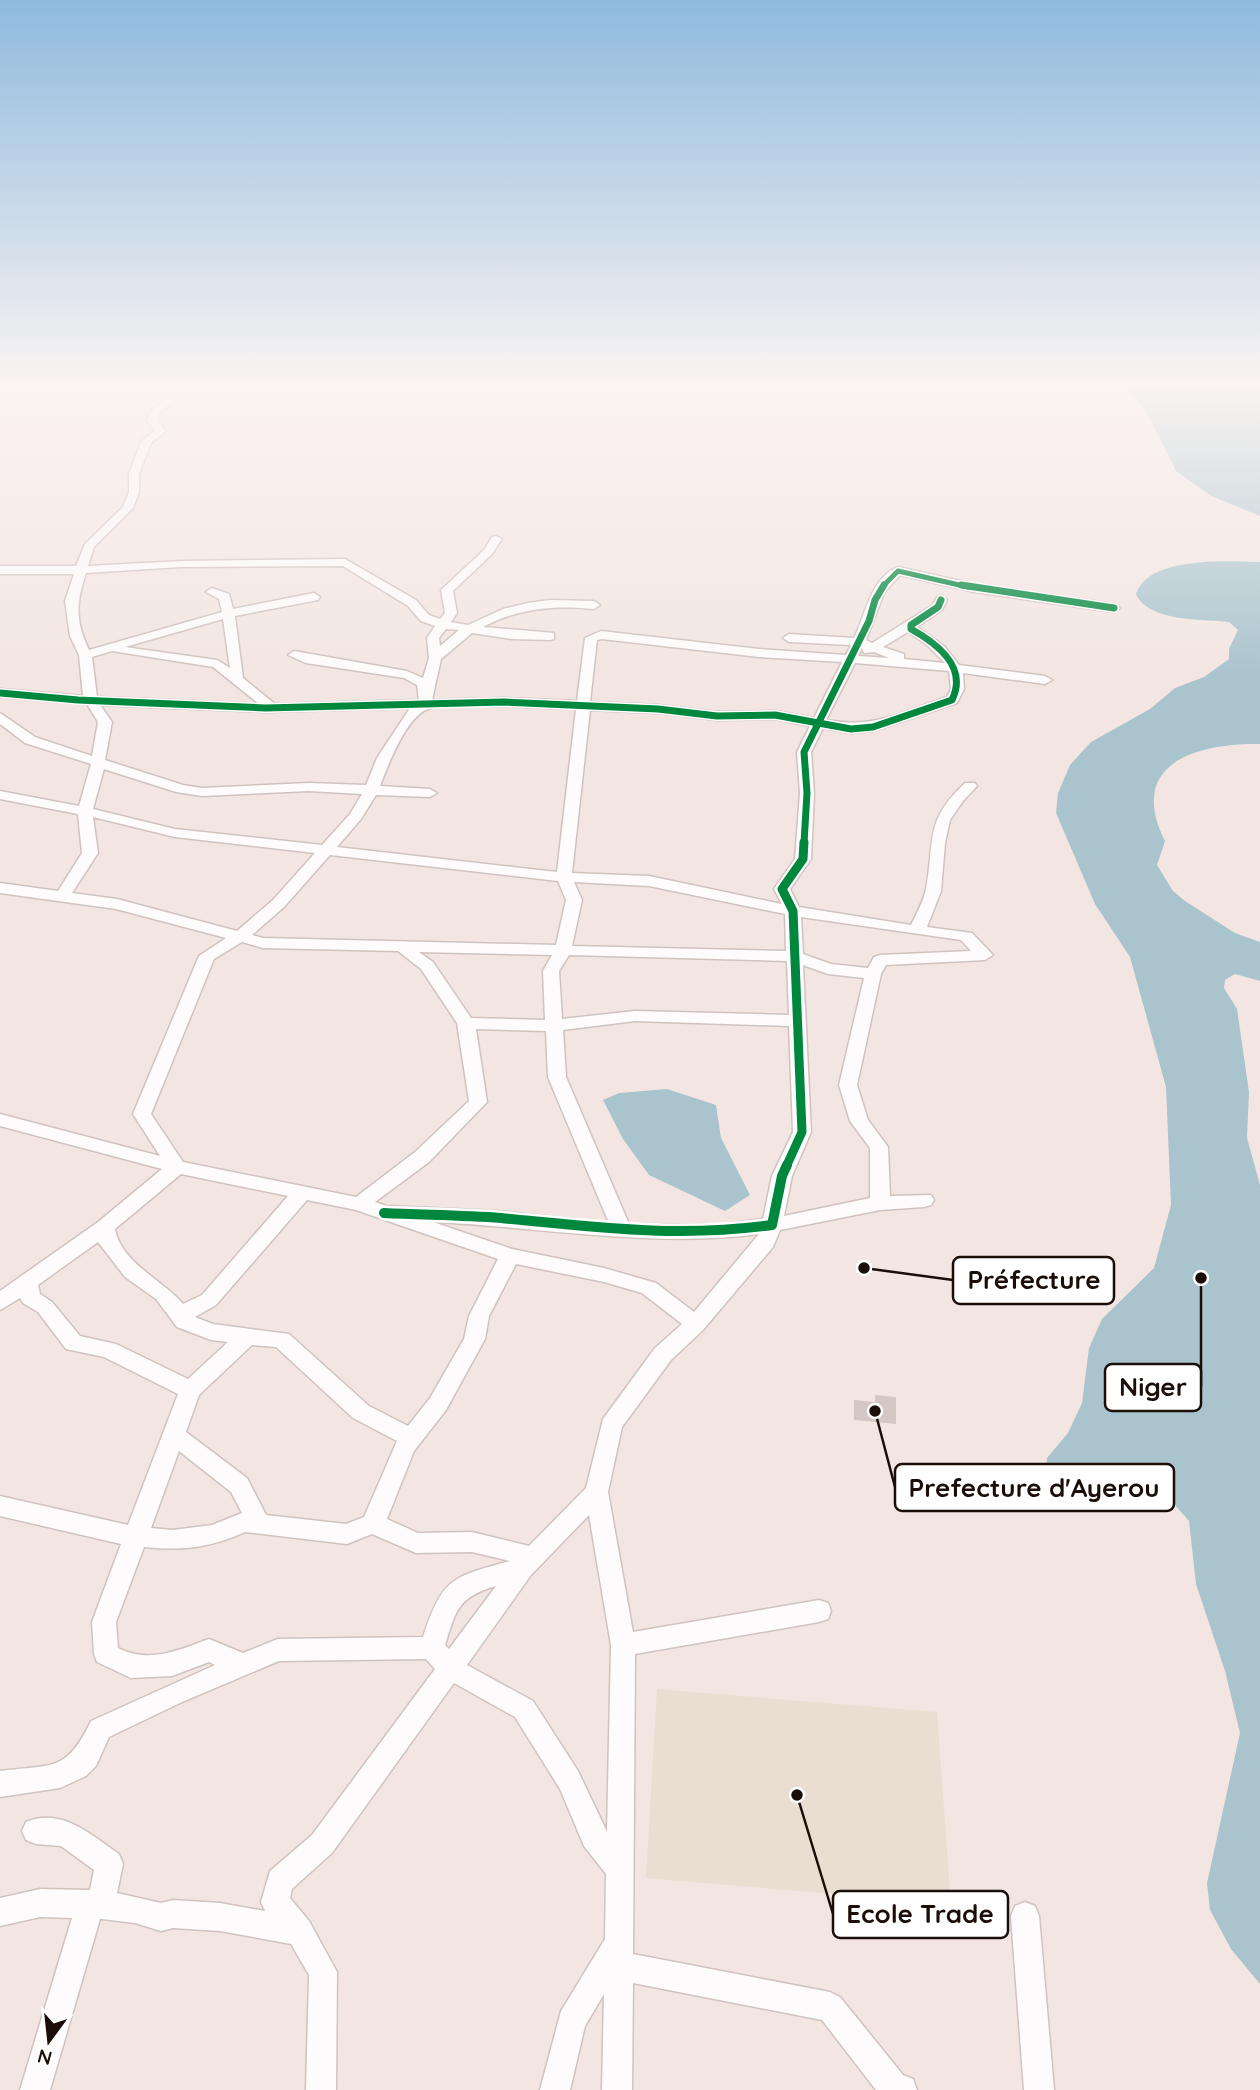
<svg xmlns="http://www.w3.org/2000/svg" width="1260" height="2090" font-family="Quicksand,sans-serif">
<rect width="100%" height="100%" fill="#f3e6e2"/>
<polygon fill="#eaddd1" points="657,1689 937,1712 951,1904 646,1878"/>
<g fill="#aac4ce">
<polygon points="1115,382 1260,382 1260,516 1211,496 1176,471 1146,411 1135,397"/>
<path d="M1260 562V744C1197 743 1126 763 1165 841L1157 865 1173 891 1185 901 1235 933 1260 942V981L1235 974 1225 980 1224 988 1237 1009 1249 1092 1247 1138 1260 1185V1984L1231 1949 1210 1910 1207 1883 1240 1733 1225 1671 1196 1584 1189 1521 1174 1504 1152 1497 1056 1493 1045 1480 1047 1458 1068 1433 1082 1403 1089 1348 1102 1319 1154 1268 1171 1205 1166 1087 1130 957 1095 904 1056 813 1058 793 1070 765 1091 742 1150 709 1175 688 1204 677 1229 659V649L1238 630 1229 622C1202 619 1148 622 1136 594 1148 556 1227 561 1260 562Z"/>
<polygon points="667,1089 716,1105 721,1138 750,1195 725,1211 649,1175 623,1139 603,1100 619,1093"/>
</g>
<polygon fill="#d5c7c3" points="875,1395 896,1397 896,1424 854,1420 854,1400 875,1402"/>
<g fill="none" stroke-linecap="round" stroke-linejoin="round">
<g stroke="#d0c3bf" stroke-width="3">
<g id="minor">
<path d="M170 398 175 401 159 413 157 420 166 431 151 443 139 474V492L133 508 94 547 88 566 181 561 345 559 416 600 429 615 440 619 445 613 441 590 484 550 492 537 496 536 502 539 492 554 453 591 457 613 451 622 468 625 503 609 528 603 550 600 594 601 600 605 594 609C555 605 518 608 483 627L554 633V639L550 640 512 639 472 633 441 659 432 700 504 698 577 701 585 638 601 631 759 649 846 655 851 645 789 642 783 638 789 634 854 638C866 615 870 578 898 567L974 584 1114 604 1120 608 1114 612 974 592 900 575 884 593 866 640 872 643 933 605 937 597 941 596 947 600 942 610 917 627 944 646 959 665 1045 676 1052 680 1045 684 963 673 964 689 957 703 873 731 851 733 823 728 811 752 814 793 811 859 790 889 799 907 911 925C917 913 923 902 926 889 935 840 924 821 965 783H975L977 786 963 801 950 820 945 843 941 891 927 927 972 933 993 955 985 960 886 965 881 974 857 1085 868 1120 888 1147 890 1196 931 1195 934 1200 931 1205 924 1207 880 1210 780 1230 773 1247 703 1330 671 1360 622 1427 608 1492 633 1632 819 1600 828 1603 831 1611 828 1619 819 1622 635 1654 633 1954 830 1992 840 1997 903 2075 913 2079 917 2090H876L822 2020 633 1983 632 2090H602L604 1994 585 2026 570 2090H540L561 2011 605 1939 606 1874 584 1846 560 1789 515 1717 454 1683 332 1853 292 1889 290 1898 309 1921 337 1972 336 2090H306L309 1975 291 1944 220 1931 173 1928 161 1931 135 1923 102 1919H100L50 2090H20L72 1918 40 1917 0 1926V1898L40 1889 90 1890 94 1870 61 1846 36 1844 26 1840 22 1831 26 1822C62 1807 91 1835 119 1854L123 1864 117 1893 161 1903 173 1900 220 1903 265 1911 261 1902 270 1871 312 1835 435 1669 426 1659 279 1661 182 1702 109 1737 96 1766 86 1776 60 1788 0 1797V1771C53 1764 66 1773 91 1721L215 1665 209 1662 172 1676 131 1678 97 1662 94 1654 92 1622 121 1544 0 1516V1496L128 1525 178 1394 104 1357 66 1349 38 1312 23 1303 20 1298 0 1310V1291L98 1222 162 1169 0 1126V1114L160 1156 133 1114 199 956 226 938 116 909 0 893V883L58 891 82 853 78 814 0 799V791L79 806 91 764 25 743 0 724V713L35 737 92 756 98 722 87 704 0 697V689L83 696 79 655 70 636 65 601 74 574H0V566H76L85 544 123 507 129 492V474L141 442 155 430 147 420 152 410ZM343 566 408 606 421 621 435 626 427 638 429 658 423 678 407 671 294 651 288 655 306 663 404 678 417 685 419 700 275 704 243 678 235 616 318 600 320 597 314 593 233 609 229 594 212 588 206 592 219 599 222 612 89 650C75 621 76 603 86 573L181 567ZM223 619 230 668 217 660 125 647ZM446 629 459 630 440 646 439 638ZM908 632 926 644 945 663 904 659V654L883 647ZM602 639 759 657 842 662 814 718 775 711 717 712 658 705 590 702 597 640ZM862 648 864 653 874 652 889 658 858 656ZM112 651 213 667 259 704 97 697 92 657ZM855 663 949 671 951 689 947 697C903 712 873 729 826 720ZM100 705 265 712 410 708 377 758 366 785 309 783 202 788 183 785 105 760 112 722ZM504 706 576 709 557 872 337 847 361 819 376 795 430 797 437 793 430 789 380 786C388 765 406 717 428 709 441 703 487 706 504 706ZM590 710 658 713 717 720 775 719 810 726 797 752 800 793 795 859 774 889 782 904 649 876 572 873ZM104 769 176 792 202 796 309 791 362 794 350 814 322 845 175 829 93 809ZM93 817 175 837 315 853 273 900 237 931 117 899 72 893 98 853ZM330 855 558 881 566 900 556 945 263 938 252 935 285 906ZM574 882 649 886 785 914 786 951 572 946 582 900ZM801 917 961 940 971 951 880 955 874 957 868 968 831 964 803 954ZM242 942 263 948 398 951 421 969 457 1023 469 1101 415 1152 356 1197 183 1162 151 1114 214 959ZM419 952 552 955 543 971 545 1020 471 1018 433 962ZM569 955 787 961 789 1015 635 1011 562 1019 559 971ZM803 965 828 974 864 978 839 1085 850 1121 870 1148V1198L784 1216 792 1176 811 1132ZM635 1021 789 1026 793 1132 772 1176 763 1219 720 1225 629 1224 566 1077 563 1030ZM476 1029 546 1031 548 1077 609 1223 498 1211 386 1206 375 1202 429 1162 487 1102ZM181 1174 288 1196 202 1295 183 1304C163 1280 121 1263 115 1229ZM307 1200 356 1210 498 1259 469 1316 464 1339 430 1398 408 1426 369 1406 289 1334 213 1324 195 1317 216 1305ZM433 1222C541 1227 650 1248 759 1234L694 1312 656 1283 604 1268 512 1249ZM98 1242 125 1277 156 1299 177 1327 211 1340 228 1342 188 1379 116 1344 80 1336 52 1302 40 1294 38 1285ZM516 1264 604 1282 642 1293 682 1324 655 1348 603 1419 586 1488 529 1546 472 1532 418 1533 387 1519 414 1451 446 1410 485 1339 489 1316ZM252 1345 276 1347 353 1418 397 1441 364 1517 346 1524 266 1515 247 1478 186 1432 199 1395ZM179 1451 231 1492 242 1513 212 1525 173 1530 151 1528ZM589 1515 611 1645 607 1832 578 1771 533 1701 467 1665 531 1575ZM245 1532 347 1544 372 1534 416 1553 472 1552 510 1561C452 1577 443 1577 423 1637L278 1639 243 1653 209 1639C178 1650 150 1664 118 1648L116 1622 144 1547C180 1551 211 1548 245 1532ZM496 1586 449 1649 445 1645C456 1610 458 1597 496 1586Z"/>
<polygon points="1025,1902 1035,1906 1039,1916 1054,2090 1024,2090 1011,1916 1015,1906"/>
</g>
</g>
<use href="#minor" fill="#fdfbfb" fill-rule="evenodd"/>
<g stroke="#fff" stroke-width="8">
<polyline id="cycleway-far3" points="882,587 898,571 968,587"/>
</g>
<g stroke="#fff" stroke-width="10">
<g id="cycleway-far2">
<polyline points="961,585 1114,608"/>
<path d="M0 693 78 700 265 708 504 702 658 709 717 716 775 715 851 729 873 727 952 700C968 667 938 644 911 629V625L938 607 941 600"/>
<polyline points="804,843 807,793 804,752 869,621 875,600 884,585"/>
</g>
</g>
<g stroke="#fff" stroke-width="13">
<polyline id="cycleway-far1" points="786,1167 802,1132 793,911 782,889 803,859 804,842"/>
</g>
<g stroke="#fff" stroke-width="15">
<path id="cycleway" d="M384 1213C423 1215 462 1215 501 1218 596 1227 677 1238 772 1225L782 1176 787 1165"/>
</g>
<use href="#cycleway-far3" stroke="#00873e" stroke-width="5"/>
<use href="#cycleway-far2" stroke="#00873e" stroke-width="7"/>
<use href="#cycleway-far1" stroke="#00873e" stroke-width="9"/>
<use href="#cycleway" stroke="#00873e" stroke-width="10"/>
</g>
<linearGradient id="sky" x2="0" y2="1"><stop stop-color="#8fbade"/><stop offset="0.57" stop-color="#faf4f2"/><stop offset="1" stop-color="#faf4f2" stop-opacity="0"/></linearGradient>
<rect width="1260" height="675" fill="url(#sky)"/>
<path fill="none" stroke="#1b0e09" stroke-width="2.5" d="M864 1268L953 1280M1201 1278L1201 1387M875 1411L895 1487M797 1795L833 1914"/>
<g fill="#1b0e09" stroke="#fff" stroke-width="2.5">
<circle cx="864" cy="1268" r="7"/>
<circle cx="1201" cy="1278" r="7"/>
<circle cx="875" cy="1411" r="7"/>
<circle cx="797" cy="1795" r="7"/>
</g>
<g fill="#fff" stroke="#1b0e09" stroke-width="2.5">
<rect x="953" y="1257" width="161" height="47" rx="7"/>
<rect x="1105" y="1364" width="96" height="47" rx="7"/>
<rect x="895" y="1464" width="279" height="47" rx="7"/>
<rect x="833" y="1891" width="175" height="47" rx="7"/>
</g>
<g font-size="26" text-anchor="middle" font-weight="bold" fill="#1b0e09">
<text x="1034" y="1289">Préfecture</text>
<text x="1153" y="1396">Niger</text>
<text x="1034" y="1497">Prefecture d'Ayerou</text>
<text x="920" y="1923">Ecole Trade</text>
</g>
<g transform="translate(49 2041) rotate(195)" stroke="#ffffff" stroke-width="5" paint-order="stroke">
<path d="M0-5L12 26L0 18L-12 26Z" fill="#1b0e09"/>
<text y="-10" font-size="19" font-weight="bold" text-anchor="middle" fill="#1b0e09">N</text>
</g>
</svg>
